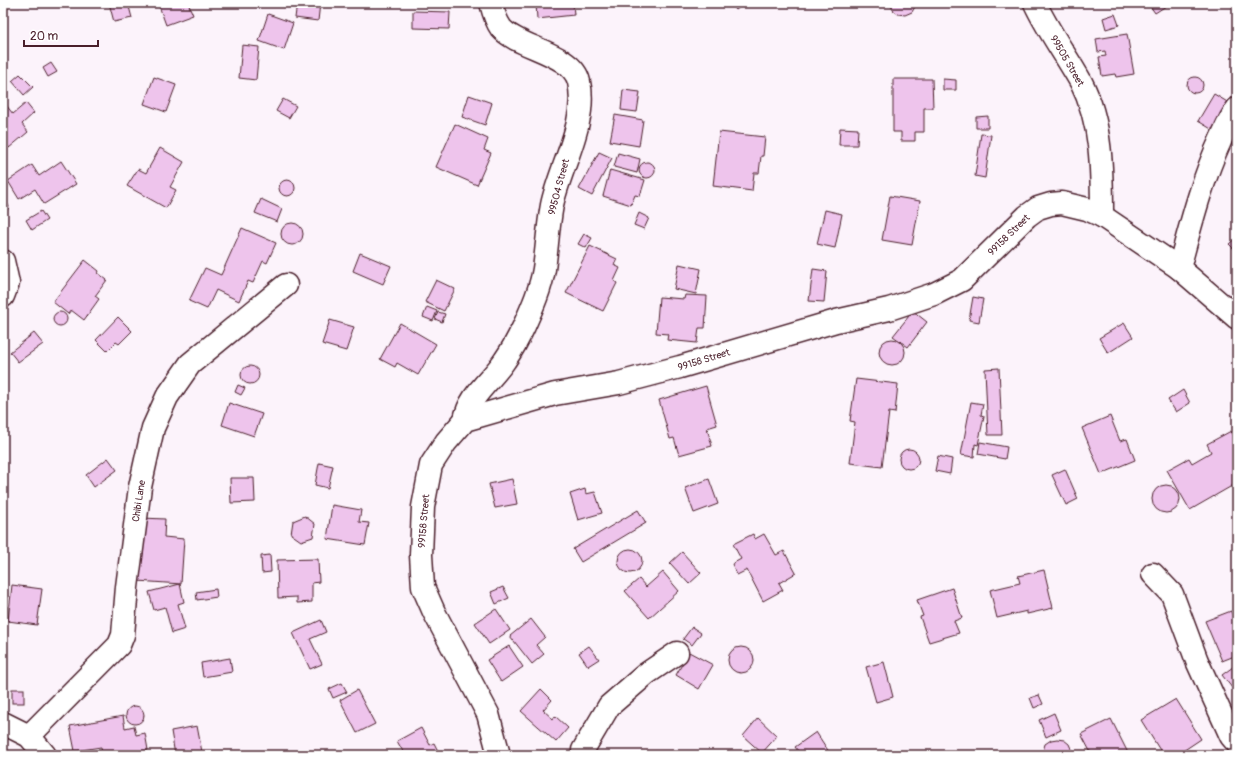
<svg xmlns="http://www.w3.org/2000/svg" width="1240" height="758" font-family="Pangolin,sans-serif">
<rect width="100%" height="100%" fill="#fcf3fb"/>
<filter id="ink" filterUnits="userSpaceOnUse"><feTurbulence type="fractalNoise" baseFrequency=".025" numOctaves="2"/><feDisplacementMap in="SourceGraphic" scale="8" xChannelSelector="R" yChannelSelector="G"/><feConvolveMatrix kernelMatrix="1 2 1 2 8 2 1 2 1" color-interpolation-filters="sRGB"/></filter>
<g filter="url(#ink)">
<g fill="#eec4ec" stroke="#4a1f2b">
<polygon points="109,3 128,3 132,18 114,22"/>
<polygon points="158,3 188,3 193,15 166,25"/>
<polygon points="297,3 320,3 318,21 295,18"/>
<polygon points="536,3 573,3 574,15 537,19"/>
<polygon points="730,3 745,3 736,10"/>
<polygon points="890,3 917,3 912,12 905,15 898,14 893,10"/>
<polygon points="1148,3 1165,3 1166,6 1155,13"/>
<polygon points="413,11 450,12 449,29 413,28"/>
<polygon points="268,14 293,23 284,50 259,41"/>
<polygon points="1115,14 1119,25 1106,29 1103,18"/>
<polygon points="1127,34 1134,74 1116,77 1115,74 1102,76 1099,57 1106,56 1105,51 1098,52 1096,39"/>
<polygon points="242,45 259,47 256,80 239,78"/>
<polygon points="51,63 57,72 48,77 43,68"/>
<polygon points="20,74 33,87 24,95 12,81"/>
<circle cx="1195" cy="85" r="8"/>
<polygon points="154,77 176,85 166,112 144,104"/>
<polygon points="893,79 932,79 933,108 924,108 924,132 915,132 915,141 901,141 901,132 893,132"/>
<polygon points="943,79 956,80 956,90 943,90"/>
<polygon points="623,90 640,92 637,112 621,110"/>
<polygon points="1214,94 1229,103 1213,130 1198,121"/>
<polygon points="469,95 492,103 485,125 462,117"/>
<polygon points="283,99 296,106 289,118 276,111"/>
<polygon points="3,101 13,114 26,103 34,113 22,124 28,132 9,148 3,140"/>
<polygon points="615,115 643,120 639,146 610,141"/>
<polygon points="988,116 988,128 976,128 976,117"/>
<polygon points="455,124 488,139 484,150 491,153 477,185 436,167"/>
<polygon points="840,128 858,129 857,145 839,145"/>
<polygon points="719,132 765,137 763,156 761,156 759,173 754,173 752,191 713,186"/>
<polygon points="981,134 991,135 985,178 975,176"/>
<polygon points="160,148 184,162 170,187 176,190 166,208 127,186 138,169 146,173"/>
<polygon points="599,152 612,158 592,196 579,189"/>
<polygon points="618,153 640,159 637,173 614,167"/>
<polygon points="61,161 76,184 44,204 35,189 19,199 8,181 32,165 39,176"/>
<circle cx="647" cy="170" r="8"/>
<polygon points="610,170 645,180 640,196 635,195 631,205 603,196"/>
<circle cx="287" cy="188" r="8"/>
<polygon points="890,196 920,201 912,245 882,240"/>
<polygon points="3,197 6,200 9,207 3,216"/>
<polygon points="261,199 282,209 277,222 255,213"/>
<polygon points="825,210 842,214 835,248 817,244"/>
<polygon points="41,211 47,220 32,230 26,220"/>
<polygon points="639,213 649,218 644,229 634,225"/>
<circle cx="292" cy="234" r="11"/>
<polygon points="242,228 276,243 267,263 263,261 253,283 248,281 239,301 216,290 207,309 189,301 205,268 221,275"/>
<polygon points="584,234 592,238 586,248 578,244"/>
<polygon points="1237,237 1237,252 1229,244"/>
<polygon points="590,246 617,259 614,265 620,268 614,281 617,283 603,311 566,293"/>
<polygon points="360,253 391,266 383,284 353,271"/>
<polygon points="85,260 99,271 98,273 107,280 95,296 99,299 84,320 71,310 68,314 53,302"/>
<polygon points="679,264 701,269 696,294 674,289"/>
<polygon points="813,269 827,271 824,302 809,301"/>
<polygon points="436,280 455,289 444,311 425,302"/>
<polygon points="685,295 707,296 705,328 699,328 697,343 667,340 668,334 656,333 659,297 684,299"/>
<polygon points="973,297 983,299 979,322 969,320"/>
<polygon points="427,307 437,311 433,321 423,317"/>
<polygon points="913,311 927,322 908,347 893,336"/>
<circle cx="60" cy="319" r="7"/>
<polygon points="438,312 445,314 442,322 435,319"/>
<polygon points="118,317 132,331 119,344 116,342 107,351 96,340"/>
<polygon points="330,320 354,327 346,351 322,344"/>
<polygon points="400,323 436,344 418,375 397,363 395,367 380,359"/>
<polygon points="1124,323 1133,337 1108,353 1099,338"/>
<polygon points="34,333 43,344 18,362 10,352"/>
<circle cx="892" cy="352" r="13"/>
<circle cx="250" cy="375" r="9"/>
<polygon points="999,368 1002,435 988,435 985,369"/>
<polygon points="856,379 898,384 895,413 889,412 882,467 850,463 855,422 850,421"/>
<polygon points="238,385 245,388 241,395 235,392"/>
<polygon points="706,386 717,425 707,428 712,446 679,455 674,438 670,439 659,400"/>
<polygon points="1183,390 1190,403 1176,412 1168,400"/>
<polygon points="971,402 983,404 981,415 984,416 978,445 975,444 974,457 961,455"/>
<polygon points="229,403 262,414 254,436 222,425"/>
<polygon points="1110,416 1120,441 1127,439 1135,460 1101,474 1082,428"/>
<polygon points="1231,431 1237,441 1237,483 1190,510 1167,470 1189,458 1192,463 1211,452 1207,444"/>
<polygon points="980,442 1007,447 1005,459 978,454"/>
<circle cx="909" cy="459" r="10"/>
<polygon points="938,456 952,459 950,474 935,471"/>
<polygon points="108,458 117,470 94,487 86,475"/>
<polygon points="319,463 333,466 328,488 315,485"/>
<polygon points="1065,469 1078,499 1066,505 1052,475"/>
<polygon points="230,478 254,478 255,502 231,503"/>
<polygon points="512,479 517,504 495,508 489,484"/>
<polygon points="709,479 718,504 694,513 685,488"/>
<circle cx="1166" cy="499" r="14"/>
<polygon points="585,489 586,494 595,492 602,513 578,520 570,494"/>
<polygon points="332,505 361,510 359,522 369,523 365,545 327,539"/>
<polygon points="638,510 646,523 581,562 573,549"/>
<polygon points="305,516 315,524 313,537 301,541 291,534 293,521"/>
<polygon points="142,518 165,519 164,537 184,539 181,584 137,581"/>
<polygon points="753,534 755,539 764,534 776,555 784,551 796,573 779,583 783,590 763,601 747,570 737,575 732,564 741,559 733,544"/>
<circle cx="630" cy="561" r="12"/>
<polygon points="682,552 701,573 689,584 670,563"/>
<polygon points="270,555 271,572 262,573 261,556"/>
<polygon points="318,559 319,582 312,583 312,602 297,603 297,597 278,598 277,560"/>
<polygon points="1044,570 1053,608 1027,614 1027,611 997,618 990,590 1020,583 1018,576"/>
<polygon points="663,572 679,591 649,618 625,591 639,579 646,587"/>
<polygon points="180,584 184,602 178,604 185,629 172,633 165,607 154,610 149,592"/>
<polygon points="12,585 42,589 37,625 8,621"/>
<polygon points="503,587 509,598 496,604 491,592"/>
<polygon points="952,588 962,618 954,621 959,633 929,642 920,617 923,616 917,600"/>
<polygon points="216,589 217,597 197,600 196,592"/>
<polygon points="496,609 510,630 489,644 475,623"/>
<polygon points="1231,611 1237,627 1237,655 1222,661 1205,621"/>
<polygon points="531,619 545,637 536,645 544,654 532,664 510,636"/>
<polygon points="321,620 326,632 310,639 322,664 310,669 293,633"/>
<polygon points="692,627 701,633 692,645 683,639"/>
<polygon points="509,646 523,667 501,682 487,660"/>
<polygon points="589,646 599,659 588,666 579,653"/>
<circle cx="741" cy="660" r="13"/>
<polygon points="689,652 713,665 699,689 676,675"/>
<polygon points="230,658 232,672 203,677 201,663"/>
<polygon points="884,662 893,697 876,702 866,667"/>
<polygon points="1237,664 1237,692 1236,693 1222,675"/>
<polygon points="342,683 347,692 333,698 329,689"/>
<rect x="12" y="689" width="12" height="14"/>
<polygon points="541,689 552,700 543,710 553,719 555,716 568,728 556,742 521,711"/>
<polygon points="357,690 375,724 357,733 340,700"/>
<polygon points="1039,695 1043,704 1034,708 1030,698"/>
<polygon points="1176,699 1201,739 1177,755 1163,755 1141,720"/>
<circle cx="135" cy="715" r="9"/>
<polygon points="1054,713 1061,730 1046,737 1039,720"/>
<polygon points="123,716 125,728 134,726 136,735 145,733 148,750 122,755 102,755 101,747 75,751 70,726"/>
<polygon points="758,718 777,736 762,753 743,736"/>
<polygon points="1111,719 1129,755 1092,755 1081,734"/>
<polygon points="197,726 202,752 175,755 171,731"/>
<polygon points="421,728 430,745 434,743 440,755 405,755 397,741"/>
<polygon points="816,732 831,755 801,755 795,747"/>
<polygon points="1057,739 1064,740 1069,744 1072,751 1072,755 1042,755 1045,744 1051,740"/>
</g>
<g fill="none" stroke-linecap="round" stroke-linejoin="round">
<g stroke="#4a1f2b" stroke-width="25">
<g id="minor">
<path d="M1035 3C1048 31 1066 55 1081 82 1102 123 1102 171 1102 216"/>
<polyline points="3,261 8,283 3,296"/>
<path d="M1179 268C1191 224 1202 180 1221 139 1226 128 1230 118 1237 109"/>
<path d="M465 420C469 395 492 380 505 360 512 350 519 337 524 326 532 308 541 288 544 269 547 248 548 226 552 205 560 167 588 122 579 82 573 53 518 48 501 28 496 21 493 11 491 3"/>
<polyline points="1153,574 1172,594 1197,661 1231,736 1237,743"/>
<polyline points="3,723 29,736 45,755"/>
<polyline points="29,736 119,645 123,635 127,587 140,487 153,428 167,397 190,364 286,285"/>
<polyline points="499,755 488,714 434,612 423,587 421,555 423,507 431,465 446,442 465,420 555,394 619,383 680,367 836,321 889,309 934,294 962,280 1027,216 1038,208 1051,204 1062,203 1087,209 1102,216 1179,268 1237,318"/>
<polyline points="583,755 583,750 609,706 646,674 677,653"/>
</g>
</g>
<use href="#minor" stroke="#fff" stroke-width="22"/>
</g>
</g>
<g text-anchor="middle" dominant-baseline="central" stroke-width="3" stroke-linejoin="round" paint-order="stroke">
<g font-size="10" fill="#4a1f2b" stroke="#fff">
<text transform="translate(1067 61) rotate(60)">99505 Street</text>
<text transform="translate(559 187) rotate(-75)">99504 Street</text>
<text transform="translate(1009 235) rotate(-44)">99158 Street</text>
<text transform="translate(704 360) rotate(-17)">99158 Street</text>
<text transform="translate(139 501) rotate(-81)">Chibi Lane</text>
<text transform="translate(424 521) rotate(-85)">99158 Street</text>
</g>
</g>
<rect width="1240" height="758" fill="none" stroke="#fff" stroke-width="16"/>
<rect x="8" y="8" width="1224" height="742" fill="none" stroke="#4a1f2b" stroke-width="1.5" filter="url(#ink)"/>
<path d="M24 40v6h74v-6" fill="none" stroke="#4a1f2b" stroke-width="2"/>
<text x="30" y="40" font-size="12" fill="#4a1f2b" stroke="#ffffff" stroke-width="3" paint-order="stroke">20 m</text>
</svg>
